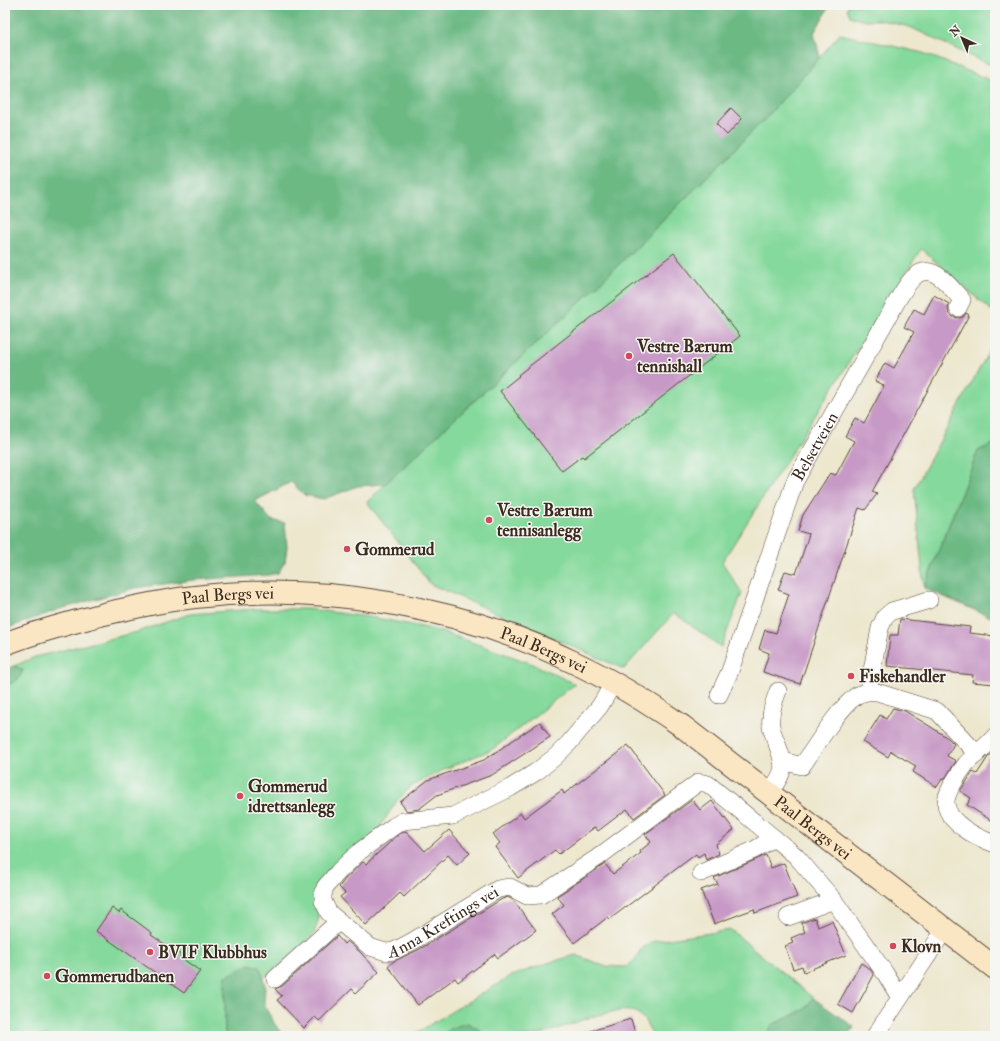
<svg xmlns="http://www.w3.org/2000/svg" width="1000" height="1041" font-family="'IM FELL Double Pica',serif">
<rect width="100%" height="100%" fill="#f6f6f2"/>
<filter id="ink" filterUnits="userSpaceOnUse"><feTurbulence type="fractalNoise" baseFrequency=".025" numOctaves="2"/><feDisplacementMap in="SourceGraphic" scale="8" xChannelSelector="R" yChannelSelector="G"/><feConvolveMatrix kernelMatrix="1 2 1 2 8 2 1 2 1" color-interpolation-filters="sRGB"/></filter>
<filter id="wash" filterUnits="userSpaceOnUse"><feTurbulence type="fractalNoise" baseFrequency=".012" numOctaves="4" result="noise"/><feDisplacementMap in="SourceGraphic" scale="16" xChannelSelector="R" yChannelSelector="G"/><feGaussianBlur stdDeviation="0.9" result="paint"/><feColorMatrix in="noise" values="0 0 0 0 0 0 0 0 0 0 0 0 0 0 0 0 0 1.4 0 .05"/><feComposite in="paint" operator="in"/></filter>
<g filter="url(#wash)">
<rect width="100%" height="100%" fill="#ede7ce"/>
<g fill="#85d99c" stroke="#60825d">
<polygon points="848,5 995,5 995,66 983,62 910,27 881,20 861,20 850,16 847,9"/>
<polygon points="840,34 923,53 995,82 995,314 921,249 722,562 742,593 721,647 674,613 624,669 430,584 367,502 385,484 588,295 765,119"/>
<polygon points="995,340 995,443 978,451 924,588 914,489"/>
<polygon points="256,609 308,609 376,618 432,629 463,639 533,664 575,684 493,749 445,769 412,786 397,801 377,831 315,896 319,917 314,934 286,960 263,978 260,967 225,977 225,1036 5,1036 5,687 19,678 23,670 14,666 35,657 137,632 190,614"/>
<path d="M731 930 813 998 805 1009 772 1025 766 1036H653C649 1028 644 1016 635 1012 609 1004 557 1033 531 1036 515 1038 497 1036 481 1036V1031L451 1028 442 1036H411L511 976 551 962 576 955 604 966 626 967 635 960 641 949 654 941Z"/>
</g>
<g fill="#6cb984" stroke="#547251">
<polygon points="5,5 830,5 814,33 820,57 765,119 588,295 385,484 358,486 324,499 304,495 291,482 255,501 271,520 285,523 287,547 285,562 278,573 268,575 193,580 135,588 60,609 5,629"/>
<polygon points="995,443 995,619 924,588 978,451"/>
<polygon points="14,666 23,670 19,678 5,687 5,669"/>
<polygon points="250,964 260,967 265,985 264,1005 274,1023 284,1036 225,1036 225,977"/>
<polygon points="813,998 854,1027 849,1036 766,1036 772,1025 805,1009"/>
<polygon points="468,1023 481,1031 481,1036 442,1036 451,1028"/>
</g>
<g id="blocks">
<g fill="#c799c6">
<polygon points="731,108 742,119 727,135 716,124"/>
<polygon points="674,253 740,336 584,458 582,456 562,471 500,391 519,376 518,375"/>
<polygon points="934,295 949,304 948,309 949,313 953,317 959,318 963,317 966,313 969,315 872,492 877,494 865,510 859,508 800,684 763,672 769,653 759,649 765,630 776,633 789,594 778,590 785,571 796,574 809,534 798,531 803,515 830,473 836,475 854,441 845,436 855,418 864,423 884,386 875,381 885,363 894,368 914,332 904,327 914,309 924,314"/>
<polygon points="900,619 970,627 969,633 995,636 995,684 972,682 973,675 887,666 890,635 898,635"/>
<polygon points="893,708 905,711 931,727 948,738 954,744 947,756 956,761 944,780 942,779 937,787 913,772 916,766 904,759 891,751 888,757 863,742 880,715 886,719"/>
<polygon points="540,722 550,737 492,775 437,795 419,809 407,811 400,802 428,780 484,760"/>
<polygon points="628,745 665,795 634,818 627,809 598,831 595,827 559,854 555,850 518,878 495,847 500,843 493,834 521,813 524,818 562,790 564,794"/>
<polygon points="995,751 995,823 967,805 971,798 960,791 973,772 977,774 988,757"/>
<polygon points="692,800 700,810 712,801 734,830 716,844 719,854 706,860 704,853 698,857 696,854 610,919 608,917 574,943 552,914 564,905 557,896 605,864 613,874 641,853 640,851 651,842 645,834"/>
<polygon points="449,830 470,853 457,865 448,855 404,897 400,893 366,925 340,897 345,893 339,887 346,878 363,862 366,864 399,834 406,831 425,851"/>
<polygon points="766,855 771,868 784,863 797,897 755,913 754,909 714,924 701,890 718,884 714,878"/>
<polygon points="508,897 513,900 536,930 498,958 495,954 458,982 455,978 418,1005 388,966 394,961 418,950 502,899"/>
<polygon points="112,908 119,913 121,910 152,933 151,935 181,955 180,957 200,971 184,993 96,931"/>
<polygon points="815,918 818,927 832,921 846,955 804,972 802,966 793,969 785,946 793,943 791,938 805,932 801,923"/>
<polygon points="337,936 344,944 347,941 359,951 379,972 356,993 352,989 319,1021 315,1017 304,1028 277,1000 282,996 275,989 282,986"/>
<polygon points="861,963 870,969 874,975 853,1013 838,1004"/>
<polygon points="631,1019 636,1036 587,1036 587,1032"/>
</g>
</g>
</g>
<g filter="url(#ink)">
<use href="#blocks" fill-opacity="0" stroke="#564638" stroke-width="1"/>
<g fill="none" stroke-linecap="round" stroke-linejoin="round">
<g stroke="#564638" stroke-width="18">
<g id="street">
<path id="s1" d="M614 682 600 706 569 743 555 757 536 772 510 788 453 816 403 821 394 826 359 852 339 871 325 887 323 895V901L329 913 370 947 386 952 394 951 413 941 498 889 510 887 527 896 541 895 597 858 699 782 708 784 796 856 832 898 885 973 900 998"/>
<polyline points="868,691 880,628 885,617 892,611 929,600"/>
<path id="s2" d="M719 695 730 671 795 481 897 301C902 293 907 284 913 278 932 259 950 287 962 300L958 308"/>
<path d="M995 736C987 746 975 754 966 764 960 772 946 792 946 802 946 823 978 838 995 844"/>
<path d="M783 761 802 766C816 746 837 710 856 696 862 692 869 691 877 692L937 711 977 754"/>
<path d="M769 792C789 769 784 763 774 736 772 731 770 723 771 718 771 709 775 699 778 691"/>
<polyline points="701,873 754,850 774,838"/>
<polyline points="788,917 834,900"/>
<polyline points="275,979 339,921"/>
<polyline points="875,1036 945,929"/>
</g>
</g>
<g stroke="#564638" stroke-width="24">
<g id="secondary">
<path id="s3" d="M5 644C37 631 71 623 104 614 134 607 165 600 195 597 321 582 458 606 571 661 610 679 647 702 682 726L995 968"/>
</g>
</g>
<use href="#street" stroke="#fff" stroke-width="17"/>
<use href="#secondary" stroke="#fbe6c4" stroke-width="22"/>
</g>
</g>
<g fill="#d1495b" stroke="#f6f6f2" stroke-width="1.5">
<circle cx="629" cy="356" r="4"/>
<circle cx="489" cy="520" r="4"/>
<circle cx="347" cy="549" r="4"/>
<circle cx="851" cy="676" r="4"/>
<circle cx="240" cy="796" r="4"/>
<circle cx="893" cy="946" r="4"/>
<circle cx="150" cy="952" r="4"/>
<circle cx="47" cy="976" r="4"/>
</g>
<g text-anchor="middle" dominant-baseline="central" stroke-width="3" stroke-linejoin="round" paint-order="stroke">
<g font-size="17" font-weight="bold" fill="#3b2a1e" stroke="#f6f6f2" text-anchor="start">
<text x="637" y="346">Vestre Bærum<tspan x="637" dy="20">tennishall</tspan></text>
<text x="497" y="510">Vestre Bærum<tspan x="497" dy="20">tennisanlegg</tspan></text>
<text x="355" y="549">Gommerud</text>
<text x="859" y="676">Fiskehandler</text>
<text x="248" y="786">Gommerud<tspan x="248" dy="20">idrettsanlegg</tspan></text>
<text x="901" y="946">Klovn</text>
<text x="158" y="952">BVIF Klubbhus</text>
<text x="55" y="976">Gommerudbanen</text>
</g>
<g font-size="17" fill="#3b2a1e" stroke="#f6f6f2">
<text stroke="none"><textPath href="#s2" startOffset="267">Belsetveien</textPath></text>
<text stroke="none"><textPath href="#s3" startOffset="229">Paal Bergs vei</textPath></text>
<text stroke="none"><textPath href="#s3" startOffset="553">Paal Bergs vei</textPath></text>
<text stroke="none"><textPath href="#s3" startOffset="877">Paal Bergs vei</textPath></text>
<text stroke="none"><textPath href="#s1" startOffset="530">Anna Kreftings vei</textPath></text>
</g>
</g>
<rect width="1000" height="1041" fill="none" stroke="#f6f6f2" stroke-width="20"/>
<g transform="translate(962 38) rotate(316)" stroke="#f6f6f2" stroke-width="3" paint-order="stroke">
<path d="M0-3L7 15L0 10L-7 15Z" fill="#3b2a1e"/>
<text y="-6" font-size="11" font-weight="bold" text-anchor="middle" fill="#3b2a1e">N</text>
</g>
</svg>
